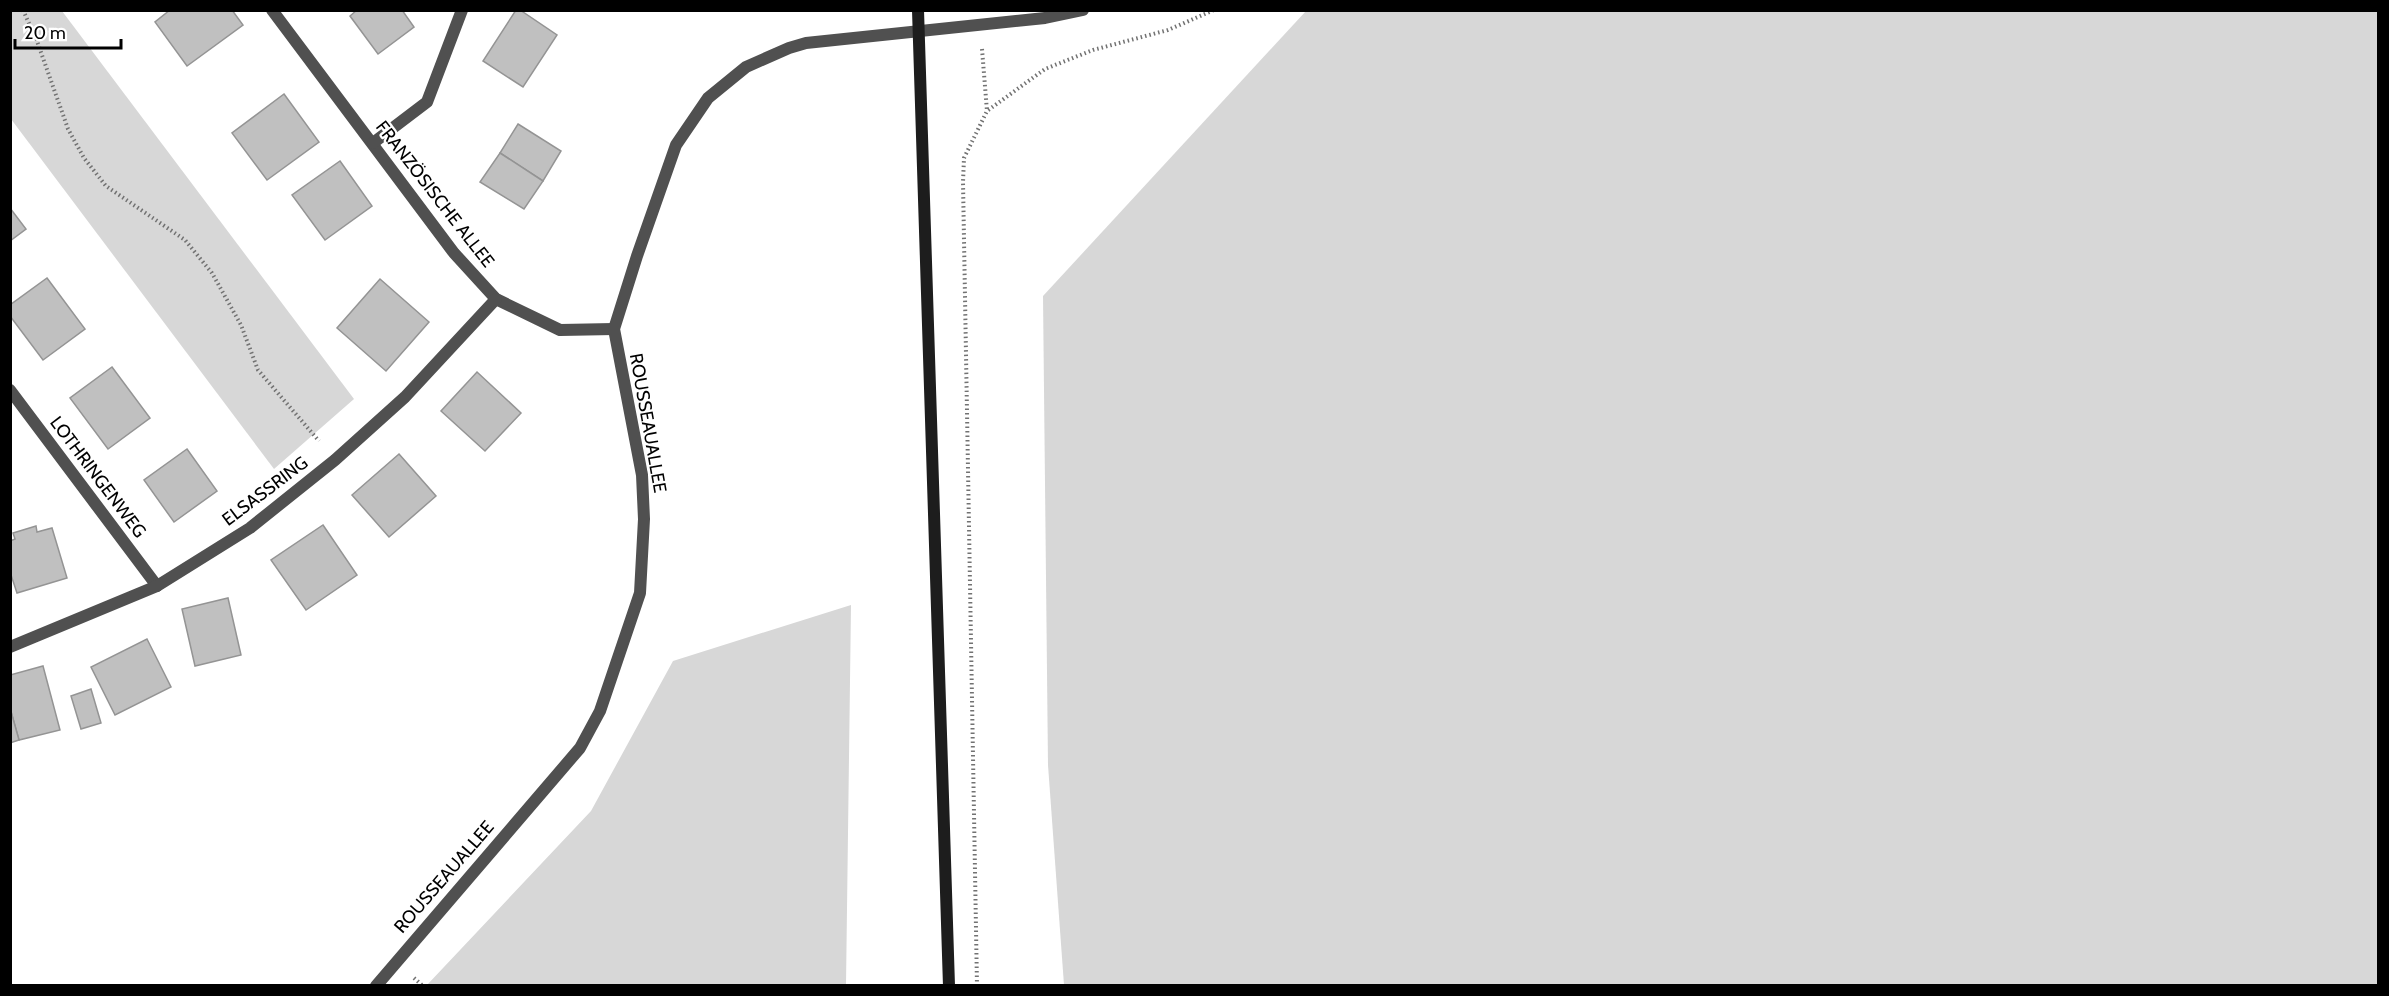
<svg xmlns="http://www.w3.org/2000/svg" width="2389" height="996" font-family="Cabin,sans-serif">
<rect width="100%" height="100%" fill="#fff"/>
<g fill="#d7d7d7">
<polygon points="11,10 62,11 354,399 274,469 11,119"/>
<polygon points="1306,11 2378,11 2378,985 1064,985 1048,765 1043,296"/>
<polygon points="851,605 846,985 427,985 591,811 673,661"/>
</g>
<g fill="#c0c0c0" stroke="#949494" stroke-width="1.5">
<polygon points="170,10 232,10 243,25 187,66 155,22"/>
<polygon points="357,10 402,10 414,27 378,54 350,16"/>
<polygon points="516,10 520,10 557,35 523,87 483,61"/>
<polygon points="284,94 319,142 267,180 232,133"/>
<polygon points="518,124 561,151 543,181 500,153"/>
<polygon points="500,153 543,181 524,209 480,182"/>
<polygon points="340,161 372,206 325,240 292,195"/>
<polygon points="10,208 26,229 10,241"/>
<polygon points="47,278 85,329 43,360 10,316 10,305"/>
<polygon points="380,279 429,322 386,371 337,328"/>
<polygon points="112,367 150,418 108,449 70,398"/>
<polygon points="477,372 521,413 485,451 441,411"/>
<polygon points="187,449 217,491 174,522 144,480"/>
<polygon points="399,454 436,496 389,537 352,495"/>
<polygon points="323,525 357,575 306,610 271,560"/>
<polygon points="36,526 37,532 52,528 67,578 17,593 10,572 10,541 15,539 13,533"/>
<polygon points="228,598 241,655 195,666 182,609"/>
<polygon points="147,639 171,687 115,715 91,667"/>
<polygon points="43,666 60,730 19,740 10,708 10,675"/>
<polygon points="91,689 101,723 81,729 71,696"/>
<polygon points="10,708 19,740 10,743"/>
</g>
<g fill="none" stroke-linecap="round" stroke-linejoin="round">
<g stroke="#727272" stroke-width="4" stroke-dasharray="1.5 3" stroke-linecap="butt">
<polyline points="23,10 37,41 68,129 84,158 106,186 185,240 212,273 241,325 258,370 319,441"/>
<polyline points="982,49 987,111"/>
<polyline points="414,978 423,986"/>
<polyline points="977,986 963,182 964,158 987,111 1045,69 1093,50 1168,30 1214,10"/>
</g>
<g stroke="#505050" stroke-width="12">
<polyline points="272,10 454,253 496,299 560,330 614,329"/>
<polyline points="373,143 427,102 462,10"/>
<polyline points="10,390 157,586"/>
<polyline points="10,647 157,586 250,528 335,460 405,397 496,299"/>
<polyline points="376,986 580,748 600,711 640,593 644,519 642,475 614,329 637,256 676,145 708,98 746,67 789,48 806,43 1045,18 1083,10"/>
</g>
<polyline stroke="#1d1d1d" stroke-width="12" points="918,10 949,986"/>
</g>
<g text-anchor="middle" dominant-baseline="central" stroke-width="4.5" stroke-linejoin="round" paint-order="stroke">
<g font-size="18" fill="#000" stroke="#fff">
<text transform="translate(435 194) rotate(52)">FRANZÖSISCHE ALLEE</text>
<text transform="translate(648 423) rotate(80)">ROUSSEAUALLEE</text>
<text transform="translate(98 477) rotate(53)">LOTHRINGENWEG</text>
<text transform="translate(265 491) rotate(-37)">ELSASSRING</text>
<text transform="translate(444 877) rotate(-49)">ROUSSEAUALLEE</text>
</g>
</g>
<rect width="2389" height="996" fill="none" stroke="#000000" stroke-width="24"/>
<path d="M15 39v9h106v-9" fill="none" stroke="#000000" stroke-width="3"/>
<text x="24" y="39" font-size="18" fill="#000000" stroke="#ffffff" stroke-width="4.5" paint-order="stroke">20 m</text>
</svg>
